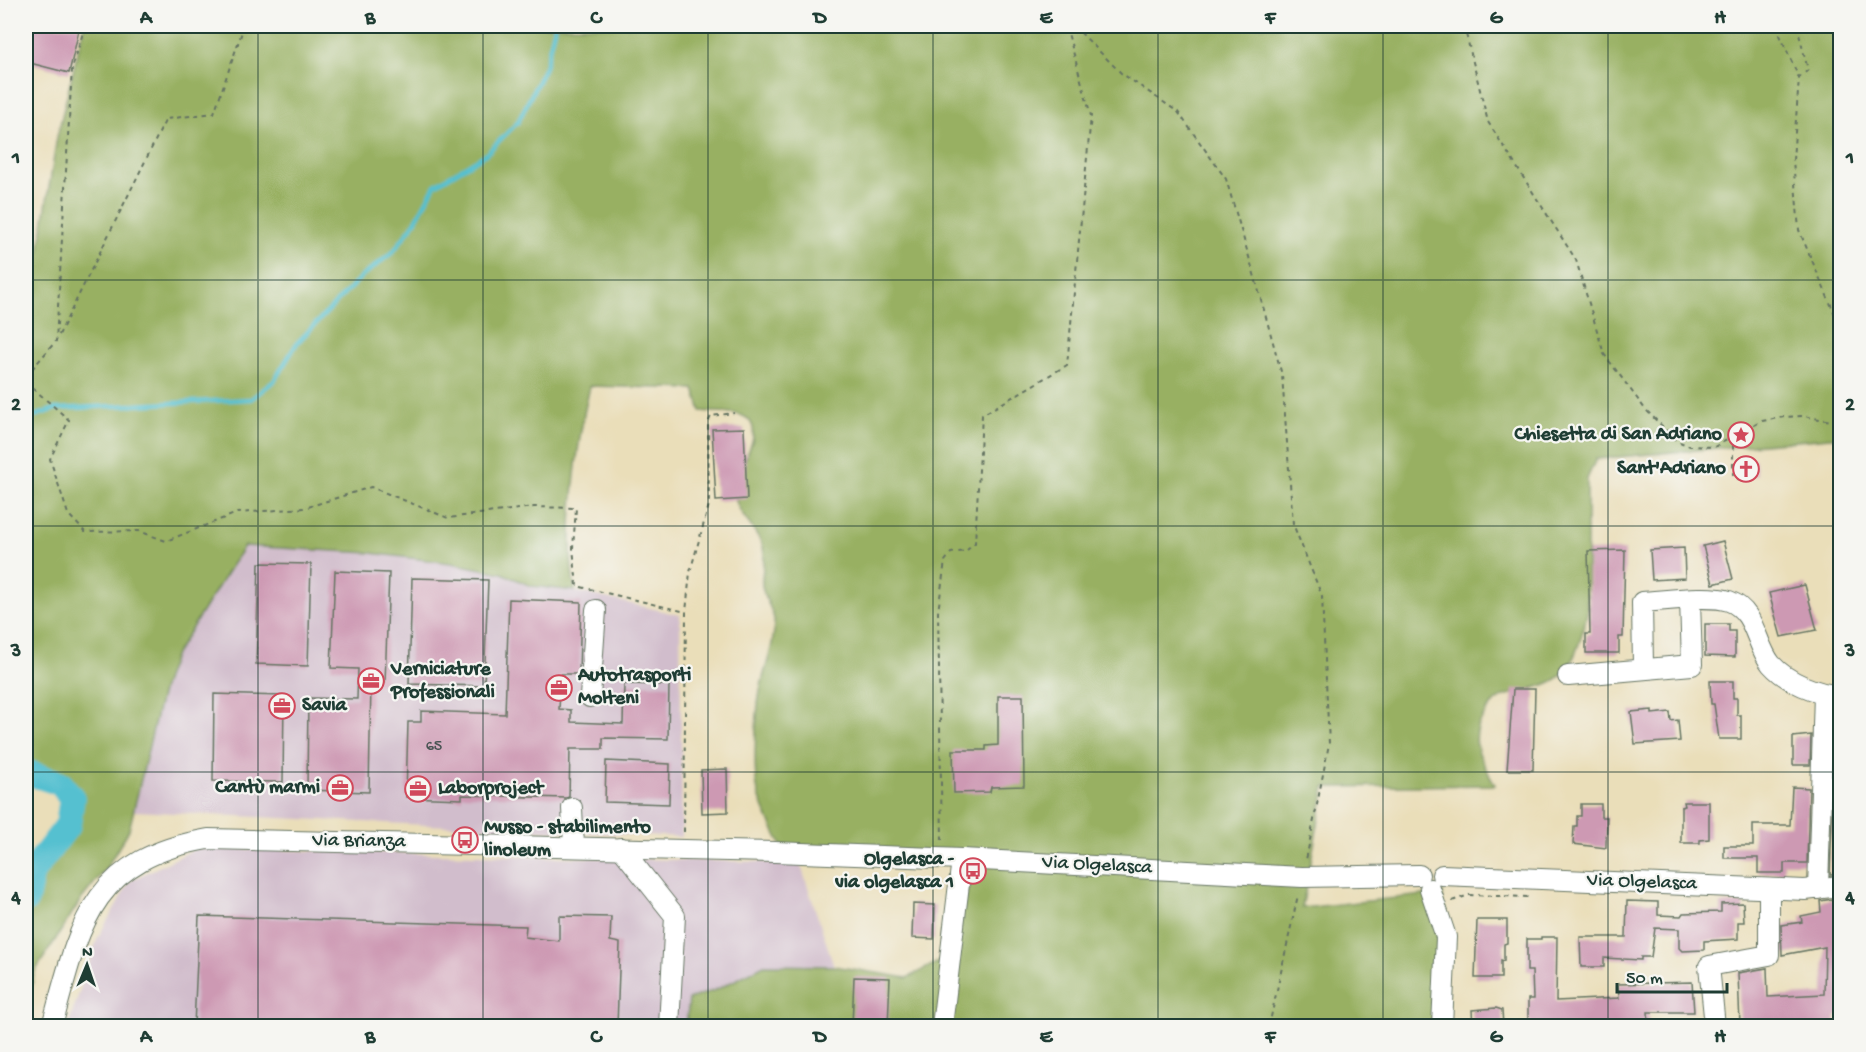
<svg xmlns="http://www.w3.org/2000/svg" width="1866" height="1052" font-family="'Gochi Hand',sans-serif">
<rect width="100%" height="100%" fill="#f6f6f2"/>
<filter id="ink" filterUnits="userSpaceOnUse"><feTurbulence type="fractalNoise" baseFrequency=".0167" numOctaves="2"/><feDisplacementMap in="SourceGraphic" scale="12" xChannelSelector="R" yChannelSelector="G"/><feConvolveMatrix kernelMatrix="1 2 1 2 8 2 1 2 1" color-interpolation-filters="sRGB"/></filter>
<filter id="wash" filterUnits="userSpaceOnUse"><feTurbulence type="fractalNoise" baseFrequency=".008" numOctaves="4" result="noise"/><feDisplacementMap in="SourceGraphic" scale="24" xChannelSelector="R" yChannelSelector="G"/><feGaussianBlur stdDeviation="1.35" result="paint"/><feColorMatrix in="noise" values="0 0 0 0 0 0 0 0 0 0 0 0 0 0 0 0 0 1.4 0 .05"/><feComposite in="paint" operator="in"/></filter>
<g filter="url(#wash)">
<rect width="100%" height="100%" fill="#eadeb9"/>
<g fill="#d1bdcc">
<polygon points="244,546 371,553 451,563 502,573 531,586 575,591 680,615 682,837 133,811 163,687 174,656"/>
<polygon points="197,848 800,863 834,966 764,965 718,989 689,999 686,1026 68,1026 97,939 130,881"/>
</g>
<path fill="#98b062" stroke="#5c764b" stroke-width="1.5" d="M84 26H1840V437L1596 459 1587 479V614C1582 634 1575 669 1555 680 1539 689 1519 691 1502 697 1493 702 1488 708 1483 717 1467 743 1483 761 1495 785L1325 787 1302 908 1443 893 1433 1026H686L689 999 718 989 764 965 834 966 907 978 944 959 973 874 962 860 783 849C775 832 765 814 759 795 752 775 756 713 760 691 764 669 776 642 774 619 772 608 763 597 762 585 761 572 767 557 762 544 754 526 737 514 734 493 732 473 765 438 749 420 740 410 714 413 701 411L694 389 590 386C577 441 564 537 575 591L531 586 502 573 451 563 371 553 244 546 174 656 163 687 129 830 107 867 80 901 34 973 26 1023V870C35 841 68 840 76 802L65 787 26 775V318L29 315 57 137Z"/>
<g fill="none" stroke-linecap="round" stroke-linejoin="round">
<polyline stroke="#55c0d0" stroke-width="4.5" points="26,419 55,409 251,399 274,381 297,343 361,277 393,252 415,222 435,185 486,154 518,122 545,67 555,26"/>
<polyline stroke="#55c0d0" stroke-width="26" points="26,772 60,783 72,798 68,825 32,872 26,900"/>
</g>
<g id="blocks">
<g fill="#cd99b3">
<polygon points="29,26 80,26 69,73 26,62"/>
<polygon points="744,428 747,499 716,501 712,429"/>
<polygon points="1755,459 1757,475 1738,479 1735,463"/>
<polygon points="1723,541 1733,579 1713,584 1703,546"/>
<polygon points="1684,548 1685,578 1652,580 1650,550"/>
<polygon points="1625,550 1623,637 1619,637 1619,653 1586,653 1586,634 1590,634 1588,551"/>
<polygon points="259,563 311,564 308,666 256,664"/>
<polygon points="335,571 389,573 385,683 371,683 369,792 307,790 308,698 357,699 358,669 331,668"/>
<polygon points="412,578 488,580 484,686 409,684"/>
<polygon points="1805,585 1817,630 1781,637 1769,593"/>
<polygon points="509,599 581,602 579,674 561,674 559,709 571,710 571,722 623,724 624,684 669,685 668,739 603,738 603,749 570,749 569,797 566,798 462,795 462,799 406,797 408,722 421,722 421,711 505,714"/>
<polygon points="1705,624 1729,624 1729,631 1735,631 1735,657 1705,656"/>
<polygon points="1710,681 1733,681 1733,698 1737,698 1737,715 1741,715 1741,739 1719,739 1714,704 1711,704"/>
<polygon points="1513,689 1535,689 1533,770 1507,770"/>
<polygon points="214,694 284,696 283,782 213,781"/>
<polygon points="998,696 1023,696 1024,786 991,787 990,792 954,793 953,750 986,750 986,746 998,745"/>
<polygon points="1652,710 1652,714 1670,712 1671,721 1678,720 1680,741 1635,744 1631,712"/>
<polygon points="1811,735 1810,765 1793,765 1793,737"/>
<polygon points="1835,742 1840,742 1840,874 1830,875"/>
<polygon points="606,761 670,764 669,804 605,802"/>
<polygon points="727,769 728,812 702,813 701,770"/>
<polygon points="1792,787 1809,788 1807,863 1784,863 1784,873 1758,873 1758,858 1724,858 1724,846 1753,846 1753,825 1790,825"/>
<polygon points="1684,802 1709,802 1709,839 1700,840 1700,843 1681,843 1681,807 1685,806"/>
<polygon points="1581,804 1601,804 1601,817 1607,817 1606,848 1573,844 1574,826 1577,826 1577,816 1581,816"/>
<polygon points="1840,898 1840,1016 1836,1016 1835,1026 1740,1026 1738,973 1767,968 1768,997 1824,994 1825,947 1782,955 1781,925 1802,922 1801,916 1821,912 1820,901"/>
<polygon points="1627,901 1658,902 1658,915 1681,916 1683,913 1721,912 1721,904 1743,903 1744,922 1738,922 1738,939 1704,941 1704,950 1682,951 1679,948 1679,929 1655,928 1651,957 1641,957 1641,960 1604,958 1604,967 1581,967 1580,937 1626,937"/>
<polygon points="913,904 935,905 934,939 912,938"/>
<polygon points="199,916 526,926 525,937 559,941 559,916 611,917 610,941 620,943 617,1026 194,1026"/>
<polygon points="1477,920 1507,920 1507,943 1504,944 1504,961 1501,960 1501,978 1475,978"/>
<polygon points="1541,937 1557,937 1556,1001 1619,998 1618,984 1692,982 1694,1012 1648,1012 1649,1026 1532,1026 1531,1021 1528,1021 1528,999 1533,999 1532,971 1527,971 1527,939 1541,939"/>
<polygon points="854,977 890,978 888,1026 852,1026"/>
<polygon points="1496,1008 1502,1010 1503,1026 1473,1026 1472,1010"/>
</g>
</g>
</g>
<g filter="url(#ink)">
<use href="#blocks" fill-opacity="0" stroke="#667563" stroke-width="1.5"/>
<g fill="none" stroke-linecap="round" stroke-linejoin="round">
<g stroke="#667563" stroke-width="22">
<g id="minor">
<path d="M1643 667 1642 602C1663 601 1710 594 1729 601 1756 611 1755 644 1771 664 1788 683 1816 693 1840 696"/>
<polyline points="1568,676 1692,665 1690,599"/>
<polyline points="590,697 596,610"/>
<polyline points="572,808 574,847"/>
<polyline points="621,848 675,916 669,1026"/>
<polyline points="1442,875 1805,890 1840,886"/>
<polyline points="1430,889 1446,937 1442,1026"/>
<polyline points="1818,889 1824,694"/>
<path d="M52 1026C79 926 90 859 208 839L775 852 962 859 1302 877 1419 875"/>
<polyline points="942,1026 962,859"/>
<polyline points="1715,1026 1709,966 1769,955 1769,889"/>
</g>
</g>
<g stroke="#667563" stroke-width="2" stroke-dasharray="4.5 4.5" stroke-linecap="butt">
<polyline points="85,26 72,69 56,341 166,119 214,113 244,26"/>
<polyline points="1074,26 1121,73 1178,112 1226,179 1254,274 1282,375 1293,524 1322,596 1329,744 1306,860"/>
<polyline points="1464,26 1488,122 1576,260 1604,354 1645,409 1677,441 1690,446 1714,447 1762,421 1784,417 1803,416 1831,421 1840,427"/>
<polyline points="1776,26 1799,78 1793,160 1799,230 1840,326"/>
<polyline points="1797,26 1808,70 1799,78"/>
<polyline points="26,376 56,341"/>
<polyline points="26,382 69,420 50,459 68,514 85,532 139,531 166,541 237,513 305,508 371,487 448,518 534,507 576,508 573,548 577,586 686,612"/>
<polyline points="1733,436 1733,476"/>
<polyline points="684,832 686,612 690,572 709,505 708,423 711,416 734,413"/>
<polyline points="942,840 938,612 945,561 951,553 966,551 975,543 982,415 1067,365 1091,116 1066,26"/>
<polyline points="1452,901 1469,895 1529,897"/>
<polyline points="1269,1026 1298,895"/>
</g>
<use href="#minor" stroke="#fff" stroke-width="20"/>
</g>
</g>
<path fill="none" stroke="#1f3d34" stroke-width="1.5" stroke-opacity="0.55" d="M258 26V1026M483 26V1026M708 26V1026M933 26V1026M1158 26V1026M1383 26V1026M1608 26V1026M26 280H1840M26 526H1840M26 772H1840"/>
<defs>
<g id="sight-ring" transform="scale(1.35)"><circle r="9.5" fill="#f6f6f2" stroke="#d1495b" stroke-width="1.5"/><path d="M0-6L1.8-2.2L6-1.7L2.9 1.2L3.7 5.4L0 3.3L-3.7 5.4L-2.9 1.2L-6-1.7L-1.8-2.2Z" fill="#d1495b"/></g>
<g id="church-ring" transform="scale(1.35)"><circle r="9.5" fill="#f6f6f2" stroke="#d1495b" stroke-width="1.5"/><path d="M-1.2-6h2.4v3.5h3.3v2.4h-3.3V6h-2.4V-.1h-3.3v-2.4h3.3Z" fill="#d1495b"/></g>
<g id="office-ring" transform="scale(1.35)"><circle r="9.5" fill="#f6f6f2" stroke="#d1495b" stroke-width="1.5"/><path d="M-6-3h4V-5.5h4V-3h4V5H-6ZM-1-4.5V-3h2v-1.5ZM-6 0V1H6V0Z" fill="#d1495b"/></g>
<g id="bus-ring" transform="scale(1.35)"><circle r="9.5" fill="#f6f6f2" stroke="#d1495b" stroke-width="1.5"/><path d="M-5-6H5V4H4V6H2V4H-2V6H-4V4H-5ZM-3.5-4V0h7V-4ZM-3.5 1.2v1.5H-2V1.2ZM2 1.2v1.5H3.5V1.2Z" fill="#d1495b"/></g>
</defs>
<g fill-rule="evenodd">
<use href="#sight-ring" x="1741" y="435"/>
<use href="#church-ring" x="1746" y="469"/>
<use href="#office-ring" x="371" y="681"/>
<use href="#office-ring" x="559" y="688"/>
<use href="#office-ring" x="282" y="706"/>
<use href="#office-ring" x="340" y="788"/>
<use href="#office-ring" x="418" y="789"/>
<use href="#bus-ring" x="465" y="840"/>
<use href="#bus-ring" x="973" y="871"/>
</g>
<g text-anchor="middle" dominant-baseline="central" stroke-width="4.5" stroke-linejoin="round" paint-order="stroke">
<g font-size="16" fill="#4a5454">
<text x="434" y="747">65</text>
</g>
<g font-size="20" font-weight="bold" fill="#1f3d34" stroke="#f6f6f2" text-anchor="start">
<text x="1722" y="435" text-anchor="end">Chiesetta di San Adriano</text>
<text x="1726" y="469" text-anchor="end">Sant'Adriano</text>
<text x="391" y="670">Verniciature<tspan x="391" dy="23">Professionali</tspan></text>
<text x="578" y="676">Autotrasporti<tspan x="578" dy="23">Molteni</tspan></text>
<text x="302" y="706">Savia</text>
<text x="320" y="788" text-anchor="end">Cantù marmi</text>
<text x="438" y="789">Laborproject</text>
<text x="484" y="828">Musso - stabilimento<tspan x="484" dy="23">linoleum</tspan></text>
<text x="954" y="860" text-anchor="end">Olgelasca -<tspan x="954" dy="23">via olgelasca 1</tspan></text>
</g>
<g font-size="20" fill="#1f3d34" stroke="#f6f6f2">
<text transform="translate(359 842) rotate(1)">Via Brianza</text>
<text transform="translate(1097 866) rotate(3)">Via Olgelasca</text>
<text transform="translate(1642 883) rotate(2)">Via Olgelasca</text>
</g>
</g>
<rect width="1866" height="1052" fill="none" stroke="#f6f6f2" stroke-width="66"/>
<g transform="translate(87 965) rotate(2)" stroke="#f6f6f2" stroke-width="4.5" paint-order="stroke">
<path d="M0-4.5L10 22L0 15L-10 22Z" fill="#1f3d34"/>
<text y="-9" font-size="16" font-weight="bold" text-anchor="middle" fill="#1f3d34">N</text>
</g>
<path d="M1617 983v9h110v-9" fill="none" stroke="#1f3d34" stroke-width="3"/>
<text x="1626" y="983" font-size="18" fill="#1f3d34" stroke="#f6f6f2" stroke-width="4.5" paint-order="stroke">50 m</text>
<rect x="33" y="33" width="1800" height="986" fill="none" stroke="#1f3d34" stroke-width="2"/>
<g font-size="20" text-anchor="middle" font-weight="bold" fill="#1f3d34">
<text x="146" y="23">A</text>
<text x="370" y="23">B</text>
<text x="596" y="23">C</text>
<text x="820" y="23">D</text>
<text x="1046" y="23">E</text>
<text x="1270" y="23">F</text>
<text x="1496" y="23">G</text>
<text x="1720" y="23">H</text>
<text x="16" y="163">1</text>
<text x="1850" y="163">1</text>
<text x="16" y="410">2</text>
<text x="1850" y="410">2</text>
<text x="16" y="656">3</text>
<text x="1850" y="656">3</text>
<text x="16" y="903">4</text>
<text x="1850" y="903">4</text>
<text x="146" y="1042">A</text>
<text x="370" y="1042">B</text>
<text x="596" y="1042">C</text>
<text x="820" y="1042">D</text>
<text x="1046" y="1042">E</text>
<text x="1270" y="1042">F</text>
<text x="1496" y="1042">G</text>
<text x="1720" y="1042">H</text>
</g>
</svg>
